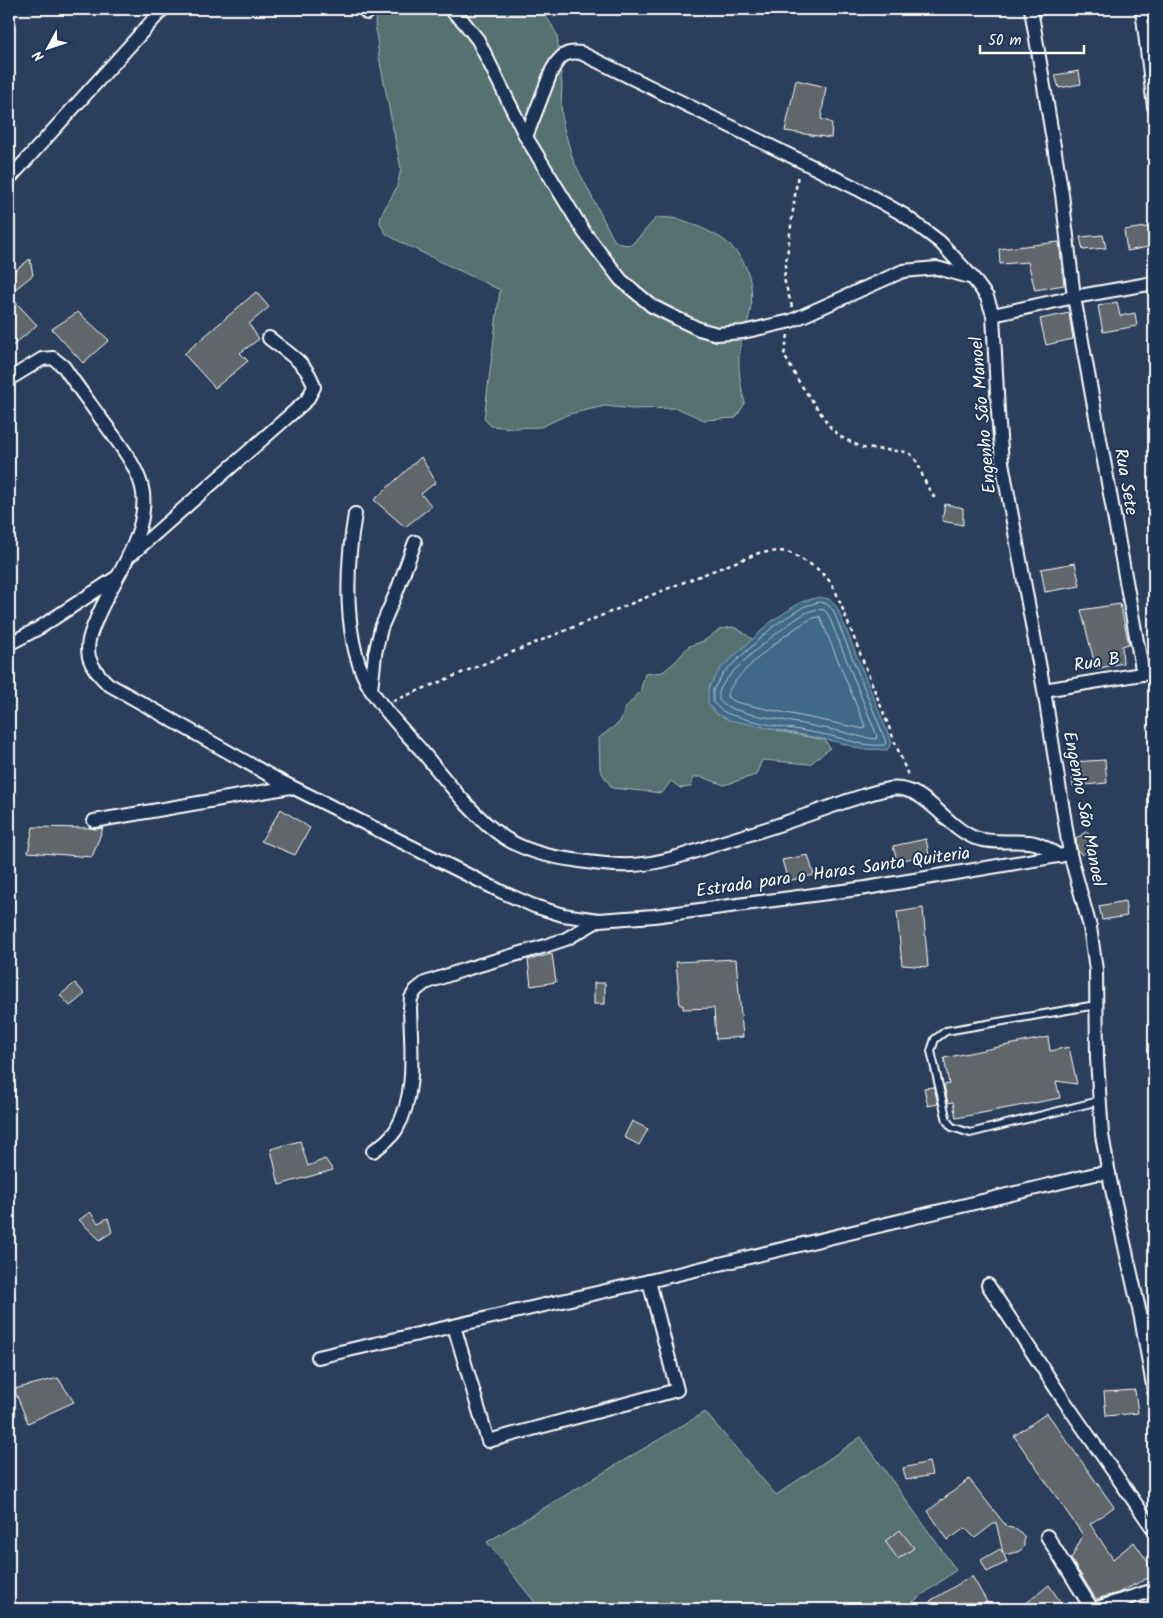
<svg xmlns="http://www.w3.org/2000/svg" width="1163" height="1618" font-family="Kalam,sans-serif">
<rect width="100%" height="100%" fill="#2a3f5b"/>
<filter id="ink" filterUnits="userSpaceOnUse"><feTurbulence type="fractalNoise" baseFrequency=".02" numOctaves="2"/><feDisplacementMap in="SourceGraphic" scale="10" xChannelSelector="R" yChannelSelector="G"/><feConvolveMatrix kernelMatrix="1 2 1 2 8 2 1 2 1" color-interpolation-filters="sRGB"/></filter>
<g filter="url(#ink)">
<g fill="#557270" stroke="#aab8b8">
<path d="M379 9H540L550 22 557 35 562 85 561 105 563 125 573 160 614 240 620 244 631 245 640 236 656 218C679 216 689 222 710 232 740 246 755 273 751 306 749 322 741 338 739 354 738 371 741 387 745 403L736 418 704 420 677 408 632 409 605 406 569 414 541 427 513 428 491 426 484 419 500 290 404 244 386 234 380 223 381 215 397 187 401 169 379 57 375 22Z"/>
<path d="M733 627C744 631 751 640 762 645L778 731 825 740 830 748 810 764 762 760 756 775 724 785 702 777H693L691 787 680 788 671 781 662 793 612 788 600 770 599 738 620 722 626 707 640 692 645 674 663 672 676 661 689 646 704 641 720 629Z"/>
<polygon points="705,1412 776,1495 861,1437 956,1570 910,1604 913,1609 836,1609 836,1607 833,1609 540,1609 487,1542"/>
</g>
<polygon fill="#406987" stroke="#8ca5b7" points="819,597 829,599 837,607 889,736 892,743 887,750 860,749 837,742 729,720 717,714 708,704 708,689 720,669 772,621 801,602"/>
<g fill="none" stroke-linecap="round" stroke-linejoin="round">
<g stroke="#b3c3cf" stroke-width="1">
<path d="M819 602 827 604 833 610 884 737 886 743 884 745C865 747 846 739 827 735 796 729 762 725 732 715 724 713 718 708 713 702V690L724 672 775 625 803 607Z"/>
<path d="M819 609 824 610 828 614 877 736 876 739 862 737 839 731 750 714 733 709 724 705 719 700C719 698 719 693 719 692 725 672 785 625 804 614 809 611 814 610 819 609Z"/>
<path d="M820 617 865 726 864 729 752 706 736 702 727 697C726 680 792 628 809 620 812 618 816 617 820 617Z"/>
</g>
</g>
<g fill="#60666b" stroke="#fff">
<polygon points="1079,71 1081,84 1059,88 1055,75"/>
<polygon points="796,80 826,87 821,119 832,123 831,138 785,131"/>
<polygon points="1154,226 1154,246 1127,251 1124,230"/>
<polygon points="1103,235 1106,248 1083,250 1080,237"/>
<polygon points="1059,242 1064,285 1035,290 1028,262 1000,264 999,249"/>
<polygon points="30,259 33,275 9,294 9,275"/>
<polygon points="256,292 269,307 249,324 259,339 240,353 248,361 215,388 184,354"/>
<polygon points="9,295 37,325 9,349"/>
<polygon points="1117,302 1120,316 1135,313 1137,326 1103,332 1098,306"/>
<polygon points="78,312 109,340 83,363 52,329"/>
<polygon points="1069,313 1073,339 1046,345 1040,319"/>
<polygon points="421,457 436,482 421,494 432,506 405,527 374,500"/>
<polygon points="945,504 963,508 963,525 942,521"/>
<polygon points="1075,563 1080,586 1045,592 1041,569"/>
<polygon points="1120,604 1129,644 1122,646 1123,663 1096,669 1081,610"/>
<polygon points="1105,760 1107,783 1073,786 1071,762"/>
<polygon points="281,809 310,828 295,855 261,841"/>
<polygon points="33,827 90,828 95,829 103,828 92,857 28,852"/>
<polygon points="1087,831 1096,844 1082,855 1077,849 1076,839"/>
<polygon points="926,839 929,855 897,861 893,846"/>
<polygon points="808,855 814,875 788,881 782,860"/>
<polygon points="1125,901 1127,916 1102,920 1099,906"/>
<polygon points="923,908 928,967 902,965 897,912"/>
<polygon points="552,954 556,982 531,986 528,960"/>
<polygon points="736,959 743,1037 716,1039 714,1008 683,1009 683,1005 680,1005 676,962"/>
<polygon points="75,983 85,994 70,1006 60,995"/>
<rect x="594" y="983" width="11" height="21"/>
<polygon points="1048,1037 1050,1051 1069,1047 1077,1084 1056,1081 1060,1098 956,1118 953,1102 948,1103 944,1085 949,1084 944,1058"/>
<polygon points="934,1087 938,1104 928,1106 924,1088"/>
<polygon points="632,1121 648,1129 639,1145 624,1137"/>
<polygon points="300,1141 308,1166 325,1159 333,1170 279,1185 271,1149"/>
<polygon points="90,1212 98,1223 108,1218 112,1232 100,1240 79,1220"/>
<polygon points="58,1378 74,1402 28,1423 14,1389"/>
<polygon points="1135,1390 1138,1413 1106,1416 1104,1392"/>
<polygon points="1047,1413 1114,1507 1090,1524 1113,1559 1134,1542 1154,1571 1154,1575 1118,1593 1096,1599 1071,1559 1083,1535 1014,1436"/>
<polygon points="929,1462 932,1475 906,1480 903,1468"/>
<polygon points="969,1479 1007,1527 1017,1529 1024,1536 1024,1546 1021,1550 1017,1552 1004,1555 1007,1562 987,1572 981,1560 1000,1549 1003,1553 996,1522 975,1538 965,1528 948,1540 928,1511"/>
<polygon points="900,1530 914,1548 898,1559 885,1541"/>
<polygon points="972,1576 991,1609 935,1609 930,1601"/>
<polygon points="1049,1585 1065,1609 1019,1609"/>
</g>
<g fill="none" stroke-linecap="round" stroke-linejoin="round">
<g stroke="#fff" stroke-width="10">
<polyline id="lane" points="1096,1005 946,1031 935,1039 931,1051 947,1121 952,1127 970,1133 1099,1101"/>
</g>
<g stroke="#fff" stroke-width="16">
<g id="street">
<polyline points="450,9 463,21 478,40 526,137 584,232 621,280 652,306 676,318 699,329 717,334 743,332 791,321 903,271 937,268 973,278"/>
<polyline points="1031,9 1062,194 1074,297 1143,674"/>
<polyline points="1142,9 1154,107"/>
<polyline points="367,13 372,9"/>
<path d="M526 137 552 70C560 56 565 51 581 53L860 190 904 215 940 242 973 278 987 297 993 315 998 412 1002 462 1044 690 1070 854 1090 927 1096 970 1097 1059 1102 1135 1111 1185 1141 1318 1154 1391"/>
<polyline points="9,179 163,9"/>
<polyline points="993,315 1074,297 1154,283"/>
<path d="M9 379 42 359 53 358 64 367C76 385 89 402 102 420 116 439 140 469 143 493 148 538 112 580 96 620 91 632 86 643 89 657 92 668 100 676 108 684L278 780 502 892 534 906 563 915 599 920 654 916 866 888 1070 854"/>
<path d="M355 514C346 567 342 643 371 690 385 712 404 731 421 750 445 779 474 818 505 838 525 851 550 857 574 860 593 863 612 866 632 865 661 864 690 853 717 844 740 837 764 830 787 822 807 815 827 808 847 801 860 797 875 791 889 789 926 784 944 826 975 838 993 844 1011 840 1029 842 1040 843 1050 850 1059 856"/>
<path d="M132 554 307 400 314 387C309 364 286 352 269 338"/>
<polyline points="9,644 39,628 117,577"/>
<polyline points="371,690 375,654 381,628 397,591 415,542"/>
<polyline points="1044,690 1154,672"/>
<polyline points="94,821 291,787"/>
<path d="M373 1151C382 1145 390 1139 396 1130 417 1095 411 1048 410 1008L411 998 416 990 425 983 466 969 542 947 566 939 599 920"/>
<polyline points="988,1285 1063,1399 1154,1530"/>
<polyline points="454,1326 488,1441 677,1390 649,1281"/>
<polyline points="318,1357 649,1281 1095,1174 1109,1173"/>
<polyline points="1047,1536 1092,1609"/>
<polyline points="1094,1609 1154,1590"/>
</g>
</g>
<g stroke="#fff" stroke-width="2.5" stroke-dasharray="4 4" stroke-linecap="butt">
<polyline points="792,307 784,279 798,173"/>
<path d="M788 335 784 355 799 382 831 428 841 437 863 448 908 452C917 459 919 466 923 477 926 484 930 492 935 498"/>
<polyline points="393,701 674,586 759,553 778,551 788,552 815,567 828,579 836,592 909,778"/>
</g>
<use href="#lane" stroke="#1d3557" stroke-width="6"/>
<use href="#street" stroke="#1d3557" stroke-width="12"/>
</g>
</g>
<g text-anchor="middle" dominant-baseline="central" stroke-width="4" stroke-linejoin="round" paint-order="stroke">
<g font-size="18" fill="#fff" stroke="#1d3557">
<text transform="translate(984 415) rotate(-95)">Engenho São Manoel</text>
<text transform="translate(1125 482) rotate(80)">Rua Sete</text>
<text transform="translate(1097 663) rotate(-9)">Rua B</text>
<text transform="translate(1083 809) rotate(79)">Engenho São Manoel</text>
<text transform="translate(833 873) rotate(-8)">Estrada para o Haras Santa Quiteria</text>
</g>
</g>
<rect width="1163" height="1618" fill="none" stroke="#1d3557" stroke-width="30"/>
<rect x="15" y="15" width="1133" height="1588" fill="none" stroke="#fff" stroke-width="2" filter="url(#ink)"/>
<g transform="translate(48 48) rotate(230)" stroke="#1d3557" stroke-width="4" paint-order="stroke">
<path d="M0-4L9 19L0 12L-9 19Z" fill="#ffffff"/>
<text y="-8" font-size="14" font-weight="bold" text-anchor="middle" fill="#ffffff">N</text>
</g>
<path d="M980 45v8h104v-8" fill="none" stroke="#ffffff" stroke-width="2.5"/>
<text x="988" y="45" font-size="15" fill="#ffffff" stroke="#1d3557" stroke-width="4" paint-order="stroke">50 m</text>
</svg>
